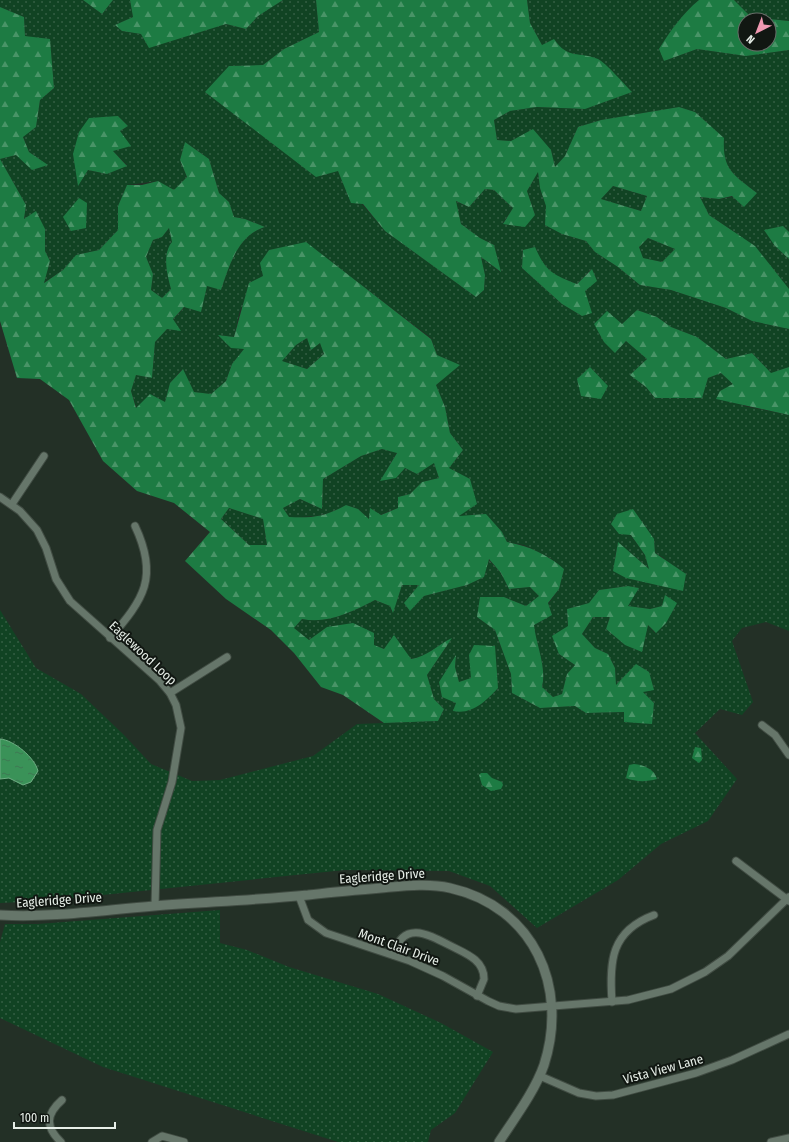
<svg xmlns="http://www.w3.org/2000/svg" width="789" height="1142" font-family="'Fira Sans Condensed',sans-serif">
<defs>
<pattern id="grass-dots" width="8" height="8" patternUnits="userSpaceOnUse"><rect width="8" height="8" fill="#114323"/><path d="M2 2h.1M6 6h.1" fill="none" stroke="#345e43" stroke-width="1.8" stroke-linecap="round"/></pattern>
<pattern id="forest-firs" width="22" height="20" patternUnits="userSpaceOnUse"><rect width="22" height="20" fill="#1d7b43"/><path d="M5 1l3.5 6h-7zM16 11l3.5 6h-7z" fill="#499467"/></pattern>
<pattern id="water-ripples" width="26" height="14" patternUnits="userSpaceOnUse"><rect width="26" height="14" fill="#3a9258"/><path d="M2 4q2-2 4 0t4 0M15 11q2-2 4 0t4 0" fill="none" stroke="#3e7852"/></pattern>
</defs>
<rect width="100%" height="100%" fill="#233026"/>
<g fill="url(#grass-dots)" fill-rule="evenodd">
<path d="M0 0H83L102 14 113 0H130L133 17 115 25 122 31 141 34 194 33 226 24 246 29 257 16 283 0H316L319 32 284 49 263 65 229 66 338 171 343 182 385 231 476 297 484 290 485 275 481 257 500 272 494 245 480 238 461 224 455 201 469 207 485 189 494 190 513 208 503 223 535 215 527 191 538 171C540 196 551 213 562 234L586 241 595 252 618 267 640 285 671 290 726 308 752 321 789 329V367L771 374 752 353 726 359 697 337 671 327 657 317 637 310 622 324 616 352 626 341 647 359 631 375 646 387 655 398H701L708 378 721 373 734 384 744 406 789 415V631L766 622 742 628 732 641 753 702 742 715 720 709 695 733 737 779 708 821 661 844 618 880 537 928 490 886 449 871 345 870 44 901 0 903V610L36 668 81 694 124 735 151 764 192 781 220 780 313 756 357 724 438 721 444 709 434 699 427 675 451 639C436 646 427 657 410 659L394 636 384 649 327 627 309 640 294 628 302 619C328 624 352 612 375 600L390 606 392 612 402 585 420 584 405 603 410 611 424 596 467 585 483 577 488 559 501 573 509 589 530 587 539 596 526 606 504 597 477 617 495 630 511 674 512 693 540 708 575 706 586 713 624 712 651 724 654 703 616 685 615 668 608 654 595 648 582 634 593 617H610L606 629 625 645 648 625 655 633 662 606 650 609 627 606 639 588 628 586 599 590 589 603 567 609 568 626 559 654 575 665 567 674 562 694 553 697 542 687C547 669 536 644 533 625L559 589 552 559 524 545 507 542 502 532 459 517 448 468 463 450 450 433 445 407 436 385 459 365 437 355 431 338 306 243 269 250 261 263 263 276 240 310 234 337 219 335 244 349 232 364 226 381 211 394 193 392 182 369 170 383 165 402 137 409 131 391 136 375 152 378 155 342 167 329 180 330 173 319 207 285 221 290C229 266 238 235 265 227L245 219 234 217 229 202 219 193 209 159 185 142 180 160 187 177 174 191 158 181 127 185 118 206V230L99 250 76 255 63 270 43 283 50 261 45 251V229L24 220 26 205 0 159 16 155 47 165 29 152 23 136 36 127 40 100 54 88 50 40 25 36 24 17 0 7ZM118 116 128 126 120 131 112 150 127 165 107 174 88 170 78 185 77 177ZM523 250 542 262 553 275 577 284 591 269 585 291 582 316 562 304 522 268ZM631 535 654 539 655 553 664 558 683 591 659 584 615 557 618 543 650 570 645 555ZM495 646V659L454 711 456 703 439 682 456 656 455 667 459 682 472 678 469 655Z"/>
<path d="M527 0H699C682 14 671 30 660 49L664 61 697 49 746 56 789 50V232L783 226 775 246 789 259V289L730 229 709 215 700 197 719 199 757 193C734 175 722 170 723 138L695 112 679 107 601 120 578 127 565 156 555 168 551 150 511 141 497 140 494 120 510 111 537 107 585 109 598 60 571 54 560 48 542 45 530 23Z"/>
<polygon points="734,0 789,0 789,21 751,17"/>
<polygon points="613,186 647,196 641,211 601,199"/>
<polygon points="169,228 172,242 167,271 171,289 162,298 151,290 153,274 146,257 153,240 162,237"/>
<polygon points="648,238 675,249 662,262 642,258 639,247"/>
<polygon points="307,338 311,349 320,342 324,354 307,369 281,361 296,345"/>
<path d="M382 449 397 452 381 480 405 468 417 474 434 462 439 478 422 482 410 494 398 497V508L369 519 358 509 346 505C324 517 314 517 289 517L283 508 300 499 322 509 323 479 361 456Z"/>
<polygon points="229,508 263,519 267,545 249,545 221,519"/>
<polygon points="220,910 220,943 247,950 289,967 378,994 441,1023 493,1052 455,1113 431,1130 428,1142 338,1142 103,1067 0,1018 0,942 5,924 38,924"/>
</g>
<g fill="url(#forest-firs)" fill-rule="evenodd">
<polygon points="83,0 113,0 102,14"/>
<polygon points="130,0 283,0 258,16 246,29 226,24 149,48 141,34 122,31 115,25 133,17"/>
<path d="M316 0H527L530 23 542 45 554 39C568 60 579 51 598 59 606 63 625 85 632 92L585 109 537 107 510 111 494 120 497 140 511 141 533 129 551 150 555 167 565 156 578 127 601 120 679 107 695 112 724 138C722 170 734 175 757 193L744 207 732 196 719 199 700 197 709 215 755 246 789 289V329L752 321 726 308 671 290 640 285 618 267 595 252 586 241 562 234 545 225 546 206 540 188 538 172 527 191 535 215 525 227 503 224 513 208 494 190 485 189 469 207 456 201 461 224 480 238 494 245 501 272 481 257 485 275 484 290 476 297 385 231 363 204 351 203 338 171 316 177 205 92 229 66 263 65 284 49 319 32ZM613 186 647 196 641 211 601 199ZM648 238 675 249 662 262 643 258 639 247Z"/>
<path d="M699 0H734L751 17 789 21V50L746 56 697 49 664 61 659 49C671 30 682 14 699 0ZM745 20H769V44H745Z"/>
<path d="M0 7 24 17 25 36 50 39 54 88 40 100 36 127 23 137 29 152 48 165 32 170 16 155 0 159 26 205 24 219 36 211 45 229V251L50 261 44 283 63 270 76 255 99 250 118 230V206L127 185H142L158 181 174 190 187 177 180 160 185 142 209 159 219 193 229 202 234 217 245 219 265 227C238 235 229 266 221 290L207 286 201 312 184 307 173 319 181 331 167 329 155 342 152 378 136 375 131 391 136 408 150 394 165 402 170 383 183 369 194 392 211 394 226 381 232 364 244 349 231 348 218 335 234 337 249 283 263 276 260 263 269 250 306 242 431 339 437 355 460 365 436 385 445 407 450 433 463 450 449 468 470 479 477 504 459 516 486 514 502 532 507 542C529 546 547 554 564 569L559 589 548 603 552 615 534 625C536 645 547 667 542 687L553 697 562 694 567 674 575 665 559 654 552 636 568 626 567 609 589 603 599 590 628 586 639 588 628 606 650 609 662 606 665 595 677 603 666 623 656 633 648 625 642 652 625 645 606 629 610 617H593L582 634 595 648 608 654 615 668 616 685 636 664 649 672 654 690 643 692 654 703 652 724 624 722V712L586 713 575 706 540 708 512 693 511 674 495 630 477 617 480 597H504L526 606 539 596 530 587 509 589 501 573 489 559 484 577 467 585 424 596 410 611 404 603 419 585H402L393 613 390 606 375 600C352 612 328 624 302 619L294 628 309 640 327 627 353 623 374 633V645L384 649 394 635 411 659C427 657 437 645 452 638L427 675 434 699 444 709 438 721 384 723 343 695 321 687 294 653 271 630 226 599 185 561 210 532 174 503 137 491 103 461 69 400 40 379 17 378 0 321ZM169 228 172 242C162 254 167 274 171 289L162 298 151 290 153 274 146 257 153 240 162 237ZM307 338 311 350 320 343 324 354 307 369 282 361 296 345ZM382 449 397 453 380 481 396 478 405 468 417 474 434 463 439 478 422 482 410 494 398 497V508L381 515 370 508 369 519 358 509 346 505C324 517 313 518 289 517L283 508 300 499 322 509 323 479 361 456ZM229 508 263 519 267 545H249L221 519 218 523Z"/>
<polygon points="118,116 128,126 120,131 131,146 113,151 127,166 107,174 88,170 78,186 73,154 79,132 89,118"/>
<polygon points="79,198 87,203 86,228 71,231 63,217"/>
<polygon points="783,226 789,232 789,259 775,246 764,230"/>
<path d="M535 247C546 272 552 274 577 284L592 269 597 281 585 291 592 313 582 316 562 304 522 268 523 250Z"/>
<polygon points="637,310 657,317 671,327 697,337 726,359 752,353 771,373 789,367 789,415 716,399 720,391 733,384 721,373 708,378 702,398 655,398 646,387 630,375 647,359 626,341 615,353 604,342 594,324 607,311 622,324"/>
<polygon points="590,367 608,386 601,399 581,396 577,379"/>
<polygon points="633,509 654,539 655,553 686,574 683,591 626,578 613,571 618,542 649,569 645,555 631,535 619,534 611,524 617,514"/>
<path d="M474 645 495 646 498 688C486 701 472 715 453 711L456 703 442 697 439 682 456 655 455 667 459 682 471 678 469 655Z"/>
<polygon points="695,747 701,748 702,760 699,763 692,758"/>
<path d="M634 764C644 765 654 769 657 779 646 782 636 782 626 778L629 765Z"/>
<polygon points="481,773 487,773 492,778 502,782 503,785 501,789 491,791 482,785 479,775"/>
</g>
<path fill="url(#water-ripples)" stroke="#6eae83" d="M0 739C14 740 35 758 38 771L31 782 23 785 9 778 0 779Z"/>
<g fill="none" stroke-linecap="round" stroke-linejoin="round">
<g stroke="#414c43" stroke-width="9">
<g id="minor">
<polyline points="0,497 20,511 37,530 46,548 56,579 70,601 160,681 170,693 176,705 181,728 172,782 157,830 155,906"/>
<polyline points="12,504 44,456"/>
<path d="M110 638C144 599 159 577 135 526"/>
<polyline points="170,693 227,657"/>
<polyline points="762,725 775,735 789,755"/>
<polyline points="736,861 789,901"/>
<polyline points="299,896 308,920 326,933 410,961 443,976 488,1001 499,1006 516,1009 628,1000 671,989 705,972 728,956 789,897"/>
<path d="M393 955C403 921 426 933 449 945 464 953 484 959 484 979L477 996"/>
<path d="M612 1002C609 961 611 931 654 915"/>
<polyline points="540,1076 579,1093 596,1096 613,1095 696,1073 732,1060 789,1034"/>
<path d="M61 1142C45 1127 46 1114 62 1100"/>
<polyline points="152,1142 162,1136 184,1142"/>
<polyline points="771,1142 789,1138"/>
</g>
</g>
<g stroke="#414c43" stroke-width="11">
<path id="secondary" d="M0 915C51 918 103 910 154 906 205 902 257 900 308 895 332 892 357 890 381 888 404 886 428 883 450 888 534 907 569 987 544 1065 535 1091 514 1119 499 1142"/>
</g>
<use href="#minor" stroke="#66766a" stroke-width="7"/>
<use href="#secondary" stroke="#66766a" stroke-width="9"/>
</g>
<g text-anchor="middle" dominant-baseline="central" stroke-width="4" stroke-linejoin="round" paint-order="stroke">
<g font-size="13" fill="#e7efe8" stroke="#111712">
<text transform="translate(143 653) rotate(43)">Eaglewood Loop</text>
<text transform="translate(382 876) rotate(-4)">Eagleridge Drive</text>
<text transform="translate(59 900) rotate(-4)">Eagleridge Drive</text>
<text transform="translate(399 947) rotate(20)">Mont Clair Drive</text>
<text transform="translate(663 1069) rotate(-15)">Vista View Lane</text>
</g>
</g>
<g transform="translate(757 32) rotate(222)"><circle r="19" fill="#111712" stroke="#676d68"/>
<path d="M0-3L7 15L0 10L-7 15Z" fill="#f19ab2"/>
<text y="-6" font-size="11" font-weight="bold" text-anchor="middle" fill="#e7efe8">N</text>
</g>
<path d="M14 1122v6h101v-6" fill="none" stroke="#e7efe8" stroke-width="2"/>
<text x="20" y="1122" font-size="12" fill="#e7efe8" stroke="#111712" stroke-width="3" paint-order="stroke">100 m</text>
</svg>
